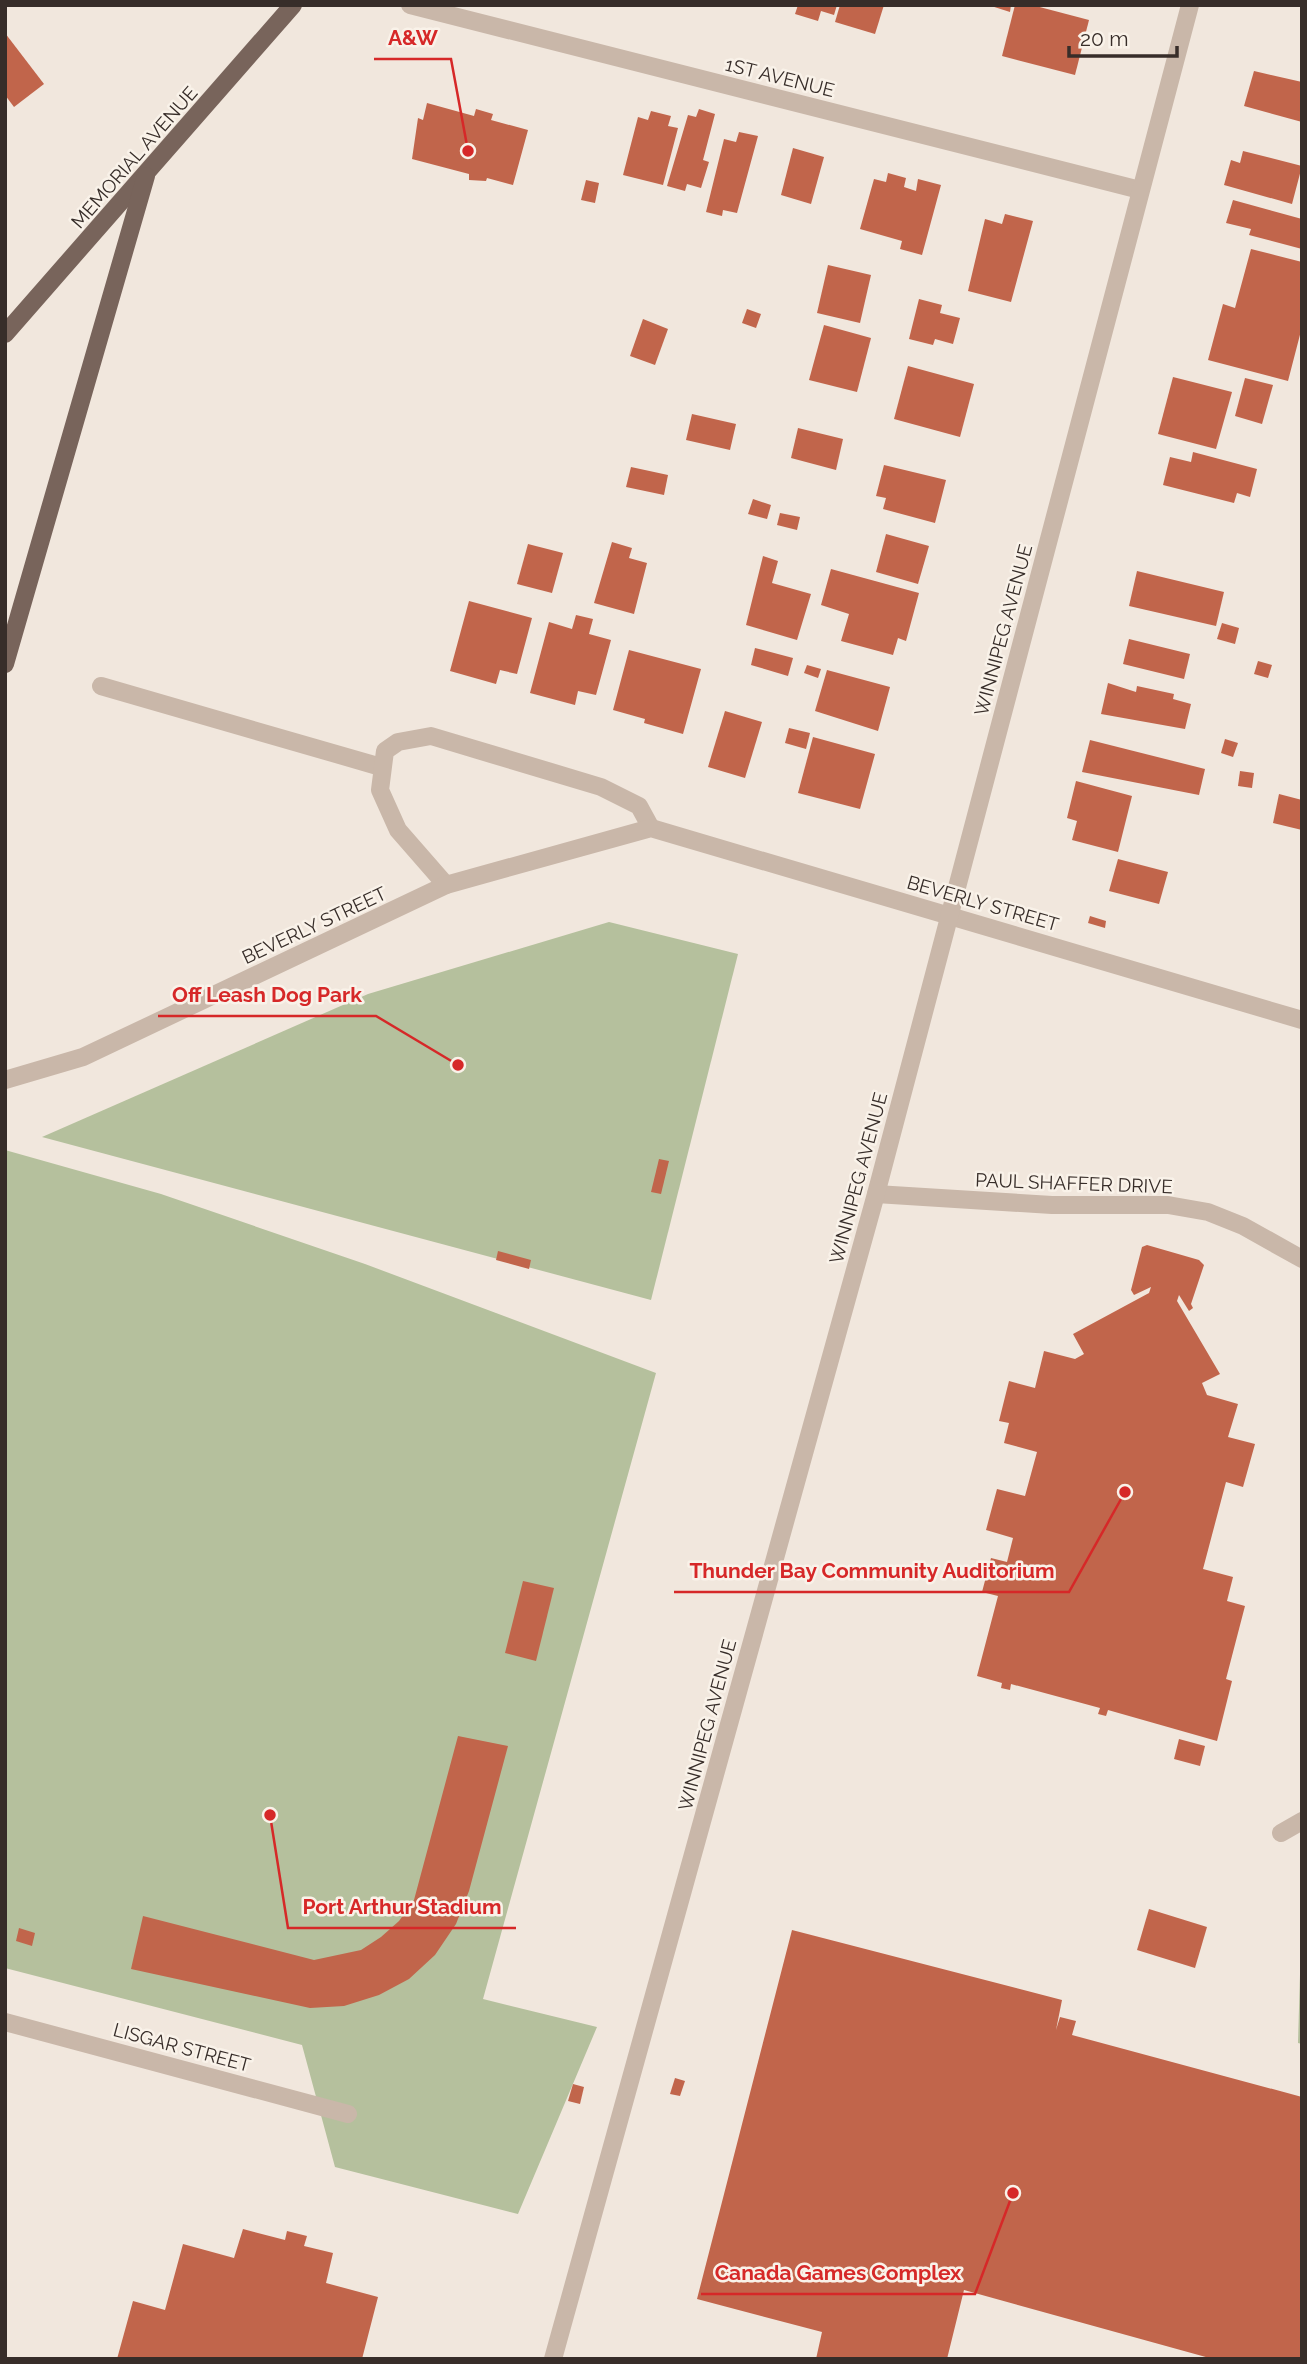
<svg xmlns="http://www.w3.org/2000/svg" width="1307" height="2364" font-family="Raleway,sans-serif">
<rect width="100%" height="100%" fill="#f1e7dd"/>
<g fill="#b5c09d">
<polygon points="609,922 738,954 651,1300 42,1137 368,994"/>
<polygon points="5,1150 161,1194 365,1264 656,1373 483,1999 597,2027 518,2214 335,2167 302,2045 5,1968"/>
<polygon points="1302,1906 1302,2044 1298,2043"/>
</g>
<g fill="#c1654b">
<polygon points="798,5 837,5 834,15 821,11 818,21 795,14"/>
<polygon points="840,5 884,5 875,34 835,22"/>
<polygon points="988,5 1011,5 1010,12"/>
<polygon points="1015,5 1032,5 1089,20 1075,75 1002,56"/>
<polygon points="5,33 44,84 14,107 5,95"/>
<polygon points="1254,71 1302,82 1302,122 1244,106"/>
<polygon points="427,103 474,116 476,109 493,114 491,120 528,130 513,185 487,178 486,181 469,180 469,174 412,159 418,118 423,120"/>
<polygon points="699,109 715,114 703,160 709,162 701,188 687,184 685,191 667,186 688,115 696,117"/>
<polygon points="651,111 671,116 668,126 678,128 663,185 623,175 638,117 648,120"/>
<polygon points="739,132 758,136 737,213 723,210 722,216 706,212 724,139 736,142"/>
<polygon points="793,148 824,157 811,204 781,195"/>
<polygon points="1243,151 1302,166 1292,204 1224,185 1231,160 1240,163"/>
<polygon points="888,173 906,178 904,187 916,191 918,179 941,185 922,255 900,249 902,241 860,229 874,179 886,182"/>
<polygon points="586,180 599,183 595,203 581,200"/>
<polygon points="1233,200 1302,219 1302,249 1249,235 1251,229 1226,223"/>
<polygon points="1005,214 1033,221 1011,302 968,291 985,219 1002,224"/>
<polygon points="1251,249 1302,262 1302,327 1288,381 1208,360 1223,304 1235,308"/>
<polygon points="828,265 871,275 860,323 817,313"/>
<polygon points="919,299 942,305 940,313 960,318 953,344 935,339 933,345 909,339"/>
<polygon points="747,309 761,314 756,328 742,323"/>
<polygon points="643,319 668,329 655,365 630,356"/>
<polygon points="824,325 871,338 857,392 809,380"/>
<polygon points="908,366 974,384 960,437 894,419"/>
<polygon points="1173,377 1232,392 1216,449 1158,434"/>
<polygon points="1245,378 1273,385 1262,424 1235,416"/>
<polygon points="692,414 736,424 730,450 686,440"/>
<polygon points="798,428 843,439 836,470 791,458"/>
<polygon points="1193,452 1257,469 1250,497 1237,493 1234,503 1163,485 1170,457 1191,462"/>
<polygon points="884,465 946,480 935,523 883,509 886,498 876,496"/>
<polygon points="631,467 668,475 664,495 626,487"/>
<polygon points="753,499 771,505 767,519 748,514"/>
<polygon points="780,513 800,517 797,530 777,525"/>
<polygon points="886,534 929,546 918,584 876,572"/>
<polygon points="612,542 632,548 629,558 647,563 634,614 594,603"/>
<polygon points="528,544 563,553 552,593 517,584"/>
<polygon points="763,556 778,561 772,583 811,594 797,640 746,625"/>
<polygon points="831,569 919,593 906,641 898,638 893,655 841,641 849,614 821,605"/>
<polygon points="1137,571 1224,592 1216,626 1129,606"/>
<polygon points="469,601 532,618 517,674 500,670 496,684 450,671"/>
<polygon points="576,615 593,619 589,634 611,640 596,695 578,691 575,705 530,693 549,622 572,629"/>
<polygon points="1222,623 1239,628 1235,644 1217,639"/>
<polygon points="1129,639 1190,654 1184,679 1123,664"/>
<polygon points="755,648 793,658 788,676 751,665"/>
<polygon points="629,650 701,669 683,734 644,723 645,719 613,710"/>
<polygon points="1258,661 1272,665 1268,678 1254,674"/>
<polygon points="807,665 821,669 818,678 804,673"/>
<polygon points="827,670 890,687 878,731 815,711"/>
<polygon points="1108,683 1136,692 1137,686 1174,694 1173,699 1191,704 1185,729 1101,714"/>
<polygon points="725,711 762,722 745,778 708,767"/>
<polygon points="789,728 810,733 806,749 785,743"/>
<polygon points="813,737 875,754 860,809 798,793"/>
<polygon points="1225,739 1238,743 1233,757 1221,753"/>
<polygon points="1090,740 1205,769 1199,795 1082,772"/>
<polygon points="1240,771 1254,773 1252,788 1238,786"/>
<polygon points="1076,781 1132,796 1118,852 1072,840 1077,821 1067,818"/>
<polygon points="1279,794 1302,800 1302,830 1273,823"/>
<polygon points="1118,859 1168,872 1159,904 1109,891"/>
<polygon points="1090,916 1106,921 1105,928 1088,923"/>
<polygon points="659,1159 669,1161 661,1194 651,1192"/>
<polygon points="1147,1245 1199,1260 1204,1265 1191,1304 1193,1308 1189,1311 1179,1295 1177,1301 1220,1374 1202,1383 1207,1395 1238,1404 1228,1437 1255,1444 1243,1487 1226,1482 1203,1569 1233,1577 1227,1601 1245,1606 1226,1679 1232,1681 1217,1741 1108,1710 1106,1716 1098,1714 1100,1708 1011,1684 1010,1690 1001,1688 1002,1683 977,1676 998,1596 982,1592 991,1558 1007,1562 1013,1538 986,1530 997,1489 1025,1496 1037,1452 1004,1443 1009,1423 999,1421 1009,1381 1035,1388 1044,1351 1075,1359 1084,1354 1073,1334 1149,1293 1151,1287 1134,1295 1131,1290 1142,1247"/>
<polygon points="498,1251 531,1260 529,1269 496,1260"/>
<polygon points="523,1581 554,1588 536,1661 505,1653"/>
<polygon points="458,1736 508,1746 469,1891 456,1924 435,1955 409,1979 379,1995 344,2006 310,2008 131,1969 143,1916 314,1960 361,1950 381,1937 399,1921 414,1900"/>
<polygon points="1179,1739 1205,1746 1200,1766 1174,1759"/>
<polygon points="1149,1909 1207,1927 1195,1968 1137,1950"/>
<polygon points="19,1928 35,1933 32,1946 16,1941"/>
<polygon points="792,1930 1062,2000 1056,2030 1060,2017 1076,2021 1072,2035 1302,2097 1302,2359 1213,2359 964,2290 947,2359 816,2359 822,2332 697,2299"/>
<polygon points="675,2078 685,2081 680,2096 670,2094"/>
<polygon points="573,2084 584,2087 580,2104 568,2101"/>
<polygon points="243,2229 285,2240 287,2231 307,2236 304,2246 333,2253 326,2283 378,2297 362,2359 117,2359 133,2301 165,2310 183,2244 234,2258"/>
</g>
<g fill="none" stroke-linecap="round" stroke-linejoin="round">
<g stroke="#c9b7a9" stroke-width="18">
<polyline points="410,5 1140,190"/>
<polyline points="101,686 381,767"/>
<polyline points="446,885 398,830 380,790 385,751 398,742 431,736 601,787 639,806 651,828"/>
<polyline points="5,1080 83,1057 446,885 651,828 1302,1020"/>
<polyline points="876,1194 1052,1205 1168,1205 1208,1212 1243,1226 1302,1259"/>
<polyline points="1281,1833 1302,1821"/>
<polyline points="5,2022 348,2114"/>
<polyline points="553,2359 876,1194 1190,5"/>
</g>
<g stroke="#78645b" stroke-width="18">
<polyline points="5,334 293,5"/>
<polyline points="5,664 146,176"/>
</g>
</g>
<g text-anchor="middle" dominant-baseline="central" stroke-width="5" stroke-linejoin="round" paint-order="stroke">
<g font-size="19" fill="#372d29" stroke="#f9f2e9">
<text transform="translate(780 77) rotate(14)">1ST AVENUE</text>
<text transform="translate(134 157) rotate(-49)">MEMORIAL AVENUE</text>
<text transform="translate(1003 630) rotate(-75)">WINNIPEG AVENUE</text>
<text transform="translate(983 903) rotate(16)">BEVERLY STREET</text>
<text transform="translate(314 925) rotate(-25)">BEVERLY STREET</text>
<text transform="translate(858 1178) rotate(-75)">WINNIPEG AVENUE</text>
<text transform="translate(1074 1183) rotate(2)">PAUL SHAFFER DRIVE</text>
<text transform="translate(707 1725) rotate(-75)">WINNIPEG AVENUE</text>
<text transform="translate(182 2047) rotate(15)">LISGAR STREET</text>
</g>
</g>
<path fill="none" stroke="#d62828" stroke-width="2.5" d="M468 151L451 59H374M458 1065L376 1016H158M1125 1492L1069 1592H674M270 1815L288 1928H516M1013 2193L975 2294H701"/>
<g fill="#d62828" stroke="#f9f2e9" stroke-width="2.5">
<circle cx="468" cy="151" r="7"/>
<circle cx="458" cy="1065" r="7"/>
<circle cx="1125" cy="1492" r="7"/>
<circle cx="270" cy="1815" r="7"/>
<circle cx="1013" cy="2193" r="7"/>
</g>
<g font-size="21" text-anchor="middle" font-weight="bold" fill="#d62828" stroke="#f9f2e9" stroke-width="5" stroke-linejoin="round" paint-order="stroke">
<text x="413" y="45">A&amp;W</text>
<text x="267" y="1002">Off Leash Dog Park</text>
<text x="872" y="1578">Thunder Bay Community Auditorium</text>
<text x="402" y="1914">Port Arthur Stadium</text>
<text x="838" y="2280">Canada Games Complex</text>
</g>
<rect width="1307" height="2364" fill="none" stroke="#372d29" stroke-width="14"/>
<path d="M1069 46v10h108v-10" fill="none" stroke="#372d29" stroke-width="3.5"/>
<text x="1080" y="46" font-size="21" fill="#372d29" stroke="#f9f2e9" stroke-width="5" paint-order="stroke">20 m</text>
</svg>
